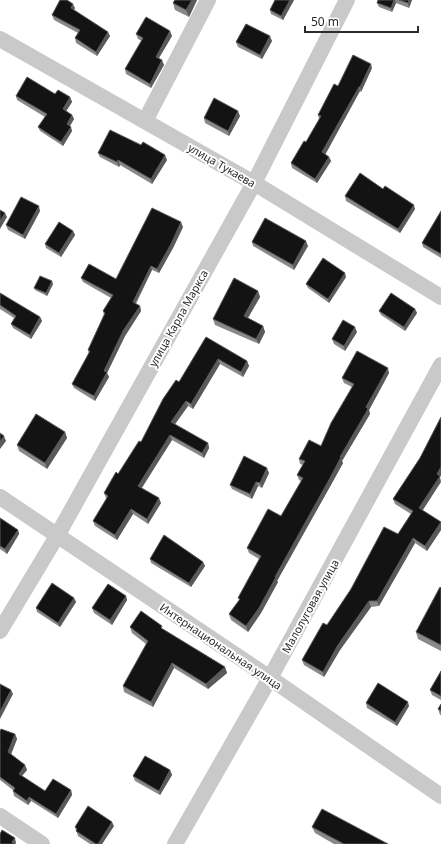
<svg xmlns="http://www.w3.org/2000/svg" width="441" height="844" font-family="'Noto Sans',sans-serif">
<rect width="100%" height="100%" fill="#fff"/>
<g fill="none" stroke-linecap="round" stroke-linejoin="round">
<g stroke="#c9c9c9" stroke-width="16">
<polyline points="0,39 254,183 441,297"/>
<polyline points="145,121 208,0"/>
<polyline points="0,497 270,678 441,796"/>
<polyline points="0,631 57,536 254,183 347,0"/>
<polyline points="0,816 42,844"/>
<polyline points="175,844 270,678 441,365"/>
</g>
</g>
<g fill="#898989">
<polygon points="175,0 197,0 189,17 175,10 173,3"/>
<polygon points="275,0 294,0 283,20 271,14 270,10"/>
<polygon points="378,0 412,0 409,8 396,3 392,12 379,7 377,3"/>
<polygon points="75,8 74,10 110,36 97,56 76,43 75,38 78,33 54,20 52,15"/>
<polygon points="136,34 172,36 159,58 164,65 151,88 126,74 125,69 142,41 138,39"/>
<polygon points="272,41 262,59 238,47 236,42"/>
<polygon points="372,68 361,92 360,91 325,154 329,157 331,161 317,183 292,168 291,163 306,142 319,119 318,115 338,86"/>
<polygon points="55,94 70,97 72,102 66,111 72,115 74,119 70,126 72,131 63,146 40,131 38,127 45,117 17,100 16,96"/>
<polygon points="240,116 229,136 205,123 204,118"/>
<polygon points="98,153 167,160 152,184 120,165 119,167 100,157"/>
<polygon points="345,196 415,209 400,233 346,201"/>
<polygon points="40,211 25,239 8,230 6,225"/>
<polygon points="441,211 441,258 423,247 422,243"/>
<polygon points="183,227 173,248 159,273 152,270 136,304 140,306 141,311 125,336 107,373 109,377 95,401 74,388 72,384 89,354 88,350 104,315 103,311 111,298 83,282 81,278 116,279"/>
<polygon points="73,231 75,235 61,257 46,248 45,244"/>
<polygon points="252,242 308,246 294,270 253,246"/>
<polygon points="346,277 329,303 308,288 306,284"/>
<polygon points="53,284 47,296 35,290 34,288"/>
<polygon points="258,291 260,297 248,318 263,326 265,332 259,344 215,325 213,319"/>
<polygon points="0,293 40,317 42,321 31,339 13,328 11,324 14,318 0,309"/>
<polygon points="415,309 417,313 405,331 381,315 379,311"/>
<polygon points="357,332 345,351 334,344 332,339"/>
<polygon points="206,337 247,361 249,366 243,377 220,364 193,409 188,406 175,424 208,443 209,448 204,458 172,440 141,488 161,503 148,524 133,514 117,540 95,526 93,521 107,499 106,498 104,493 118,474 141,442 179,382"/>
<polygon points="389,373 369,410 370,414 342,461 343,463 332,483 277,581 278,582 261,613 248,632 231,620 229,614 239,600 238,598 259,559 249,553 247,548 281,516 301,481 299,480 297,475 303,465 300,464 299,459 321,446 352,387 344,383 342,378"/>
<polygon points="441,417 441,475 422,510 441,522 441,530 427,551 415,543 379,606 371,607 340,650 324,677 304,665 302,660 327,625 398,534 411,514 395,504 393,499 420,458"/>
<polygon points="65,432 67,438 47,469 19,451 17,445"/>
<polygon points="269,473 262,488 258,486 252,499 232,489 230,485"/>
<polygon points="0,518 18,530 19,534 7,554 0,549"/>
<polygon points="150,559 203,562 205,566 191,587 151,563"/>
<polygon points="441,588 441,651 418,639 416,632"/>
<polygon points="126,596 127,600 112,625 94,613 92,608"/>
<polygon points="74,598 76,602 60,627 37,612 36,608"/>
<polygon points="130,627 163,629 225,667 227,673 208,689 174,668 153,707 124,692 123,686 146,644 132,633"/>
<polygon points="441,671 441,700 432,695 430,690"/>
<polygon points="366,703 409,706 397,726 367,708"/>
<polygon points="441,704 441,715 440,715 438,709"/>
<polygon points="0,731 15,734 17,739 11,754 25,765 27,770 22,776 45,791 71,790 72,795 58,818 31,801 28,805 14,796 13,791 13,790 0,780"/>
<polygon points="170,770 172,775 160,795 135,781 133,776"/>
<polygon points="114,826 102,844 90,844 78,836 75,827"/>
<polygon points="312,827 388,844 334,844 315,833"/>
</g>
<g fill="#5a5a5a">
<polygon points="192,0 197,0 189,17 186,10"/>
<polygon points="290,0 294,0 283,20 281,16"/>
<polygon points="394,0 395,0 396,3 392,12 391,8"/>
<polygon points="409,0 412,0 409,8 408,3"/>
<polygon points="73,4 75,8 72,13 71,8"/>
<polygon points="170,31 172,36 157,61 156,57"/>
<polygon points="108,32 110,36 97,56 96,52"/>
<polygon points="270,36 272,41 262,59 260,55"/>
<polygon points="162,60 164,65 151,88 150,84"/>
<polygon points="371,64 372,68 361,92 360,87"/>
<polygon points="359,87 360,91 324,157 322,152"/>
<polygon points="70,97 72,102 65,113 63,109"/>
<polygon points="238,111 240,116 229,136 228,131"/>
<polygon points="72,115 74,119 68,129 67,124"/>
<polygon points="71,127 72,131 63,146 61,142"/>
<polygon points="165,155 167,160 152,184 151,179"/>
<polygon points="329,157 331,161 317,183 315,179"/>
<polygon points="118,160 120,165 119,167 117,162"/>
<polygon points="414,205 415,209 400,233 398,229"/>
<polygon points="39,206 40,211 25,239 23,235"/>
<polygon points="5,213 7,217 0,229 0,221"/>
<polygon points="181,222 183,227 173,248 159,273 157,269"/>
<polygon points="73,231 75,235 61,257 59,253"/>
<polygon points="306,241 308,246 294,270 293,265"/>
<polygon points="151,266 152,270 134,306 133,302"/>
<polygon points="345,273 346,277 329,303 328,299"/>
<polygon points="52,281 53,284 47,296 46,293"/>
<polygon points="258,291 260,297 246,321 244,316"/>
<polygon points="140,306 141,311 125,336 107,373 109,377 95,401 94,396 104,371 123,331"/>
<polygon points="415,309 417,313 405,331 404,327"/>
<polygon points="40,317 42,321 31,339 30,335"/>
<polygon points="263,326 265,332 259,344 256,339"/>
<polygon points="355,327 357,332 345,351 344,346"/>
<polygon points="218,359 220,364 193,409 191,404"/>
<polygon points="247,361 249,366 243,377 241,372"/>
<polygon points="388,368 389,373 369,410 370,414 342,461 343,463 332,483 277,581 278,582 261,613 248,632 246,626 275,577 340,457 366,407"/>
<polygon points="186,401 188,406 173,427 171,422"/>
<polygon points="65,432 67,438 47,469 45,463"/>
<polygon points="170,435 172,440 140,491 138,486"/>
<polygon points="4,436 6,441 0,449 0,442"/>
<polygon points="208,443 209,448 204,458 202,453"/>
<polygon points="441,467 441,475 440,477 441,482 421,513 419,508"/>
<polygon points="267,468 269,473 262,488 260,483"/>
<polygon points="256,482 258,486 252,499 250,494"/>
<polygon points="159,498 161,503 148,524 147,519"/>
<polygon points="131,509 133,514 117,540 115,535"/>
<polygon points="441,522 441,530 427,551 425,546"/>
<polygon points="18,530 19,534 7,554 5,549"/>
<polygon points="413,538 415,543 379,606 377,601"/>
<polygon points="203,562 205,566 191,587 189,583"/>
<polygon points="126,596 127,600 112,625 110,620"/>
<polygon points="74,598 76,602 60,627 58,623"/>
<polygon points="369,601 371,607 340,650 324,677 323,672 338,645"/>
<polygon points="172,663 174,668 153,707 151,702"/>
<polygon points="225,667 227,673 208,689 206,684"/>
<polygon points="11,690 13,694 0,719 0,712"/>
<polygon points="408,702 409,706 397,726 395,722"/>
<polygon points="15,734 17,739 10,757 8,752"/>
<polygon points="25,765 27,770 20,778 19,774"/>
<polygon points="170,770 172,775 160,795 159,791"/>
<polygon points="71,790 72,795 58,818 56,814"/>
<polygon points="29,797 31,801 28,805 27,801"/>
<polygon points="112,822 114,826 102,844 98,844"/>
<polygon points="15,838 16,843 16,844 12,842"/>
</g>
<g fill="#131313" stroke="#5a5a5a">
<polygon points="60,0 67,0 73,4 71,8 108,32 96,52 75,38 80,30 52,15"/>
<polygon points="175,0 192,0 186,10 173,3"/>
<polygon points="275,0 290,0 281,16 270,10"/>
<polygon points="378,0 394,0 391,8 377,3"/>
<polygon points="399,0 409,0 408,3"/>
<polygon points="146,17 170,31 156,57 162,60 150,84 125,69 143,38 136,34"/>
<polygon points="246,24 270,36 260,55 236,42"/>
<polygon points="353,55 371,64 360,87 359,87 322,152 329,157 315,179 291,163 304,141 306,142 321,116 318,115 334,84 338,86"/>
<polygon points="27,77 55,94 58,90 70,97 63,109 72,115 67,124 71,127 61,142 38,127 47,114 16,96"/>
<polygon points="214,98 238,111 228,131 204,118"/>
<polygon points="110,130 141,145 143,142 165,155 151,179 118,160 117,162 98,153"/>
<polygon points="360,173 383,189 385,186 414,205 398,229 345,196"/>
<polygon points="21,197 39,206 23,235 6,225"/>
<polygon points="152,208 181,222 171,244 157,269 151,266 133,302 140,306 123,331 104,371 107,372 94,396 72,384 90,351 88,350 105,313 103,311 113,295 81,278 89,264 116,279"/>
<polygon points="0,210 5,213 0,221"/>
<polygon points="441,211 441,254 422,243"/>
<polygon points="265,218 306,241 293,265 252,242"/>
<polygon points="59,222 73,231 59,253 45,244"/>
<polygon points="323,258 345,273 328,299 306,284"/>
<polygon points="40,276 52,281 46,293 34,288"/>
<polygon points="234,278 258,291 244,316 263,326 256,339 213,319"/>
<polygon points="0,293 40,317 30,335 11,324 16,316 0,305"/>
<polygon points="391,293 415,309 404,327 379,311"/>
<polygon points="343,320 355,327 344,346 332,339"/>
<polygon points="206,337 247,361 241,372 218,359 191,404 186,401 171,422 208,443 202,453 170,435 138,486 159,498 147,519 131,509 115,535 93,521 108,496 104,493 116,472 118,474 139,441 141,442 163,399 176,380 179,382"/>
<polygon points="357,351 388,368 366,407 368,409 340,457 341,457 330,478 275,577 276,577 259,608 246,626 229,614 240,599 238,598 261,556 247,548 268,509 281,516 303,478 297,475 305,461 299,459 309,440 321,446 331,423 354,384 342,378"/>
<polygon points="36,414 65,432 45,463 17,445"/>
<polygon points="441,417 441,467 437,474 440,476 419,508 441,522 425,546 413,538 377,601 369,601 338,645 323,672 302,660 323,623 327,625 351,589 384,527 398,534 413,511 393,499 420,458"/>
<polygon points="0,433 4,436 0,442"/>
<polygon points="244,456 267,468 260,483 256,482 250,494 230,485"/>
<polygon points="0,518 18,530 5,549 0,546"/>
<polygon points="164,535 203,562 189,583 150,559"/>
<polygon points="52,583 74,598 58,623 36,608"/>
<polygon points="108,584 126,596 110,620 92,608"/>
<polygon points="440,587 441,588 441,645 416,632"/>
<polygon points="141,611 162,626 161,628 225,667 206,684 172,663 151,702 123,686 148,641 130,627"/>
<polygon points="441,671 441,696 430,690"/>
<polygon points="378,683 408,702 395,722 366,703"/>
<polygon points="0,684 11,690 0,712"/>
<polygon points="441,704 441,711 438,709"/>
<polygon points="1,729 15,734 8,752 25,765 19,774 45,791 53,779 71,790 56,814 29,797 27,801 13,791 15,788 0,777 0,731"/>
<polygon points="145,756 170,770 159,791 133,776"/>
<polygon points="88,806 112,822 98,844 96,844 76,831 77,829 75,827"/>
<polygon points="322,809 388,844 344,844 312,827"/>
<polygon points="2,830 15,838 12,842 15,844 0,844 0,834"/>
</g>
<g text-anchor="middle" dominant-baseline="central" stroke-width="4" stroke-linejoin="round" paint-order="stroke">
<g font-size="11" fill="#2c2c2c" stroke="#fff">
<text transform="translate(222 165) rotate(30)">улица Тукаева</text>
<text transform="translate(178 318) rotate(-61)">улица Карла Маркса</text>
<text transform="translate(310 606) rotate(-61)">Малолуговая улица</text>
<text transform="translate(221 646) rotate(34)">Интернациональная улица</text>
</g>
</g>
<path d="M305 26v6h113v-6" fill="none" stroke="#2c2c2c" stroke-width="2"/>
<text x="311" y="26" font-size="12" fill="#2c2c2c" stroke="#ffffff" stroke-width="3" paint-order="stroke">50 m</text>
</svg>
